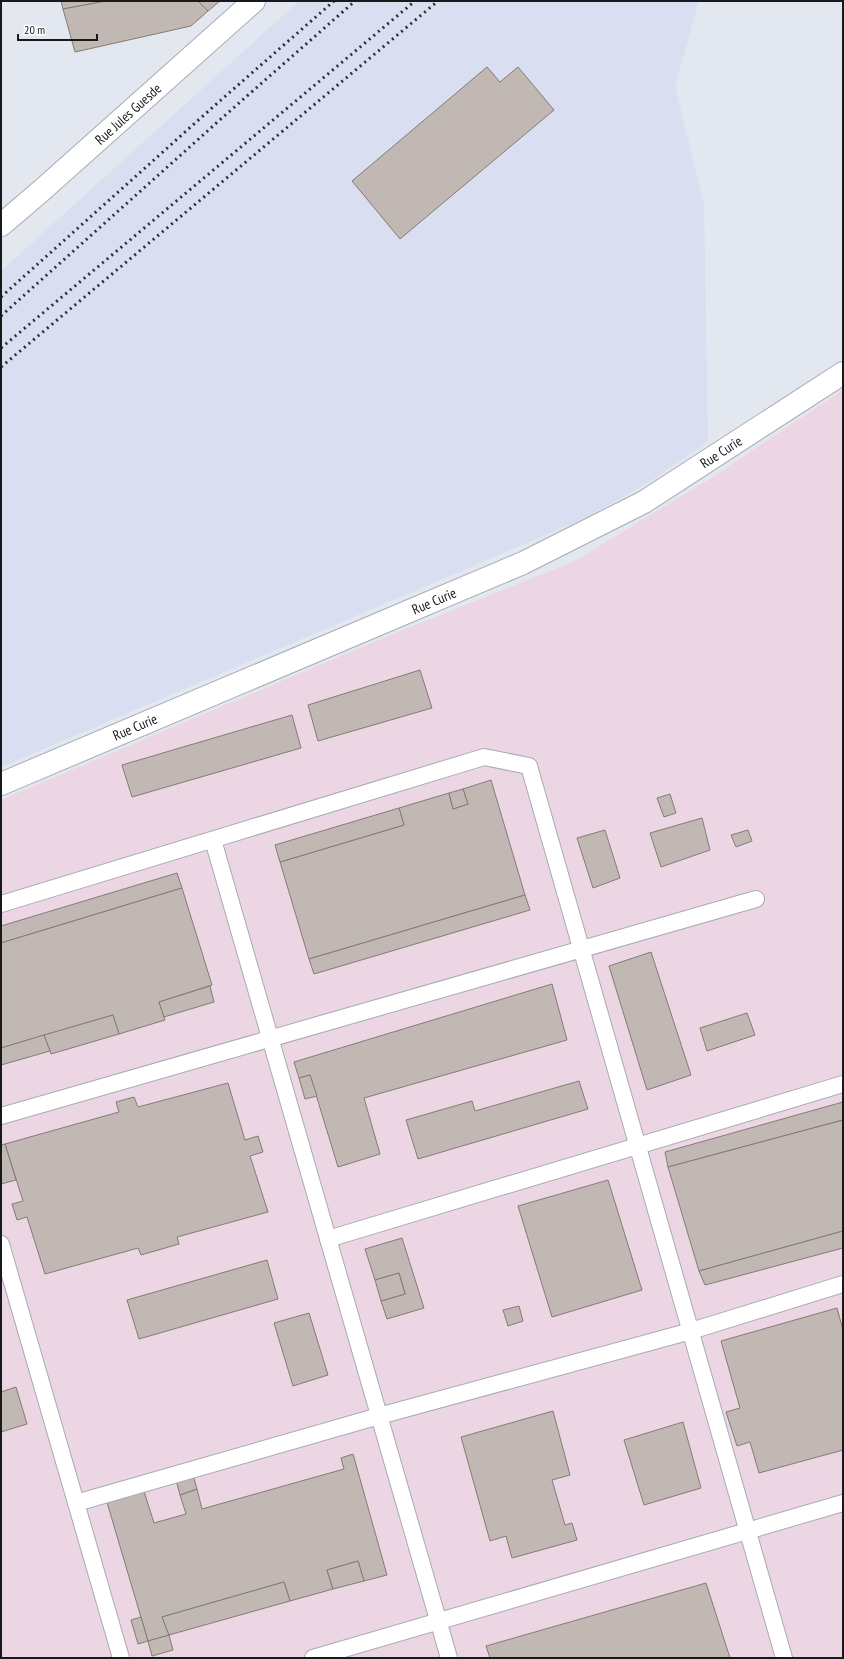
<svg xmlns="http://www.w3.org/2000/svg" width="844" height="1659" font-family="'PT Sans Narrow',sans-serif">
<rect width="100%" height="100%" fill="#e3e7f0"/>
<polygon fill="#d9dff0" points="299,1 699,1 675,86 704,203 708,441 656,478 588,517 1,767 1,271"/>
<polygon fill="#ecd6e3" points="843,390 843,1658 1,1658 1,800 393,634 575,561 713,477"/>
<g fill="#c2b8b3" stroke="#847b76">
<polygon points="61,1 106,1 63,9"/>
<polygon points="106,1 198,1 208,11 191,26 75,52 63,9"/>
<polygon points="198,1 220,1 208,11"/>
<polygon points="487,67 500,82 518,67 554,110 400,239 352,181"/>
<polygon points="420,670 432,708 318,741 308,705"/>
<polygon points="292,715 301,748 132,797 122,765"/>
<polygon points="491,780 525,895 309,959 280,862 404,825 399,808 449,793 453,809 468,804 463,789"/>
<polygon points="463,789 468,804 453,809 449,793"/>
<polygon points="670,794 676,813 664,817 657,798"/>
<polygon points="399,808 404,825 280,862 275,845"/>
<polygon points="702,818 710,850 661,867 650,833"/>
<polygon points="605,830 620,878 593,888 577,838"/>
<polygon points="748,830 752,841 736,847 731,835"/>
<polygon points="177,873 182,888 1,943 1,926"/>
<polygon points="182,888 212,985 159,1002 165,1020 119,1034 113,1015 1,1048 1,943"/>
<polygon points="525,895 530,910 314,974 309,959"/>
<polygon points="651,952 691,1075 647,1090 609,966"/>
<polygon points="552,984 567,1040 364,1098 380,1154 338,1167 310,1075 299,1078 294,1062"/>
<polygon points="210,986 214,1002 164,1017 159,1002"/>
<polygon points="747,1013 755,1035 707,1051 700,1028"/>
<polygon points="113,1015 119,1034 51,1054 44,1035"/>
<polygon points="44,1035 50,1051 1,1065 1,1048"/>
<polygon points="310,1075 317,1096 305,1099 299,1078"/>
<polygon points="579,1081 588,1109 418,1159 406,1120 472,1101 475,1111"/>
<polygon points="228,1083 245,1140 258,1136 263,1152 250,1156 268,1212 177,1237 179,1244 141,1255 138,1248 45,1274 27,1217 17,1220 12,1204 23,1201 5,1144 119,1112 116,1102 134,1097 138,1107"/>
<polygon points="843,1102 843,1120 668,1167 665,1152"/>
<polygon points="843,1120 843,1231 699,1271 668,1167"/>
<polygon points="5,1144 16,1180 1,1184 1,1145"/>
<polygon points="608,1180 642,1290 552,1317 518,1206"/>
<polygon points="843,1231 843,1248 705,1285 699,1271"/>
<polygon points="402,1238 424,1308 387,1319 381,1301 405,1294 399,1273 375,1280 365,1249"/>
<polygon points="267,1260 278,1299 139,1339 127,1300"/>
<polygon points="399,1273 405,1294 381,1301 375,1280"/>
<polygon points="519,1306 523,1321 508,1326 503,1310"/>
<polygon points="837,1308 843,1330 843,1450 759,1473 750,1442 737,1446 726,1412 740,1408 721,1341"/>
<polygon points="309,1313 328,1375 293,1386 274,1323"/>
<polygon points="16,1387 27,1424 1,1432 1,1392"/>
<polygon points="553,1411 570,1475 552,1480 565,1525 572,1523 577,1540 512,1558 506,1536 490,1541 461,1437"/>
<polygon points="683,1422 701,1488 644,1505 624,1440"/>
<polygon points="353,1454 387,1575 364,1581 358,1561 327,1570 333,1589 290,1601 284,1582 162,1617 169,1635 148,1641 106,1499 143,1488 154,1523 186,1514 180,1495 197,1489 202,1509 344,1469 341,1458"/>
<polygon points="193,1475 197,1489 180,1495 176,1480"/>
<polygon points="358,1561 364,1581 333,1589 327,1570"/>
<polygon points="284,1582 290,1601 169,1635 162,1617"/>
<polygon points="706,1583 730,1658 490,1658 486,1646"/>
<polygon points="141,1617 148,1641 138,1644 131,1620"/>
<polygon points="169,1635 173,1650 152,1656 148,1641"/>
</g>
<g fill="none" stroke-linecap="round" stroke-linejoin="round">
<g stroke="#a7abb3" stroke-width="18">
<g id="lane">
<polyline points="213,840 449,1658"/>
<polyline points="1,904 484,757 529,766 784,1658"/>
<polyline points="1,1116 756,899"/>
<polyline points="328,1239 843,1084"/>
<polyline points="1,1244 121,1658"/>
<polyline points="76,1503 379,1416 691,1331 843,1284"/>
<polyline points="313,1658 843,1503"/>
</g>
</g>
<g stroke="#a7abb3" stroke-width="24">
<g id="street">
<polyline points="1,225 41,191 254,1"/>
<polyline points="1,784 523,563 644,502 843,373"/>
</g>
</g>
<use href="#lane" stroke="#fff" stroke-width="16"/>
<use href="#street" stroke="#fff" stroke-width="22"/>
<g stroke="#2f3035" stroke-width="3" stroke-dasharray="2 4" stroke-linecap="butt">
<polyline points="1,297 213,107 334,1"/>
<polyline points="1,316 222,118 355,1"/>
<polyline points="1,348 415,1"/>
<polyline points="1,367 438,1"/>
</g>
</g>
<g text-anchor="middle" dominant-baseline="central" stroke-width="4" stroke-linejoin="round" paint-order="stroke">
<g font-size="14" fill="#18191d" stroke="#fff">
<text transform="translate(128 114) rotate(-42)">Rue Jules Guesde</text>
<text transform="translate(721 452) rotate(-33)">Rue Curie</text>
<text transform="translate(434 601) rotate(-23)">Rue Curie</text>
<text transform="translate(135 727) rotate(-23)">Rue Curie</text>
</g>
</g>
<rect width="844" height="1659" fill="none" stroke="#18191d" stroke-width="4"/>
<path d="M18 34v6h79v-6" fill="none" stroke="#18191d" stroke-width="2"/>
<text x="24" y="34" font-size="12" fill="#18191d" stroke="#ffffff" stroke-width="3" paint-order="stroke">20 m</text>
</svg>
